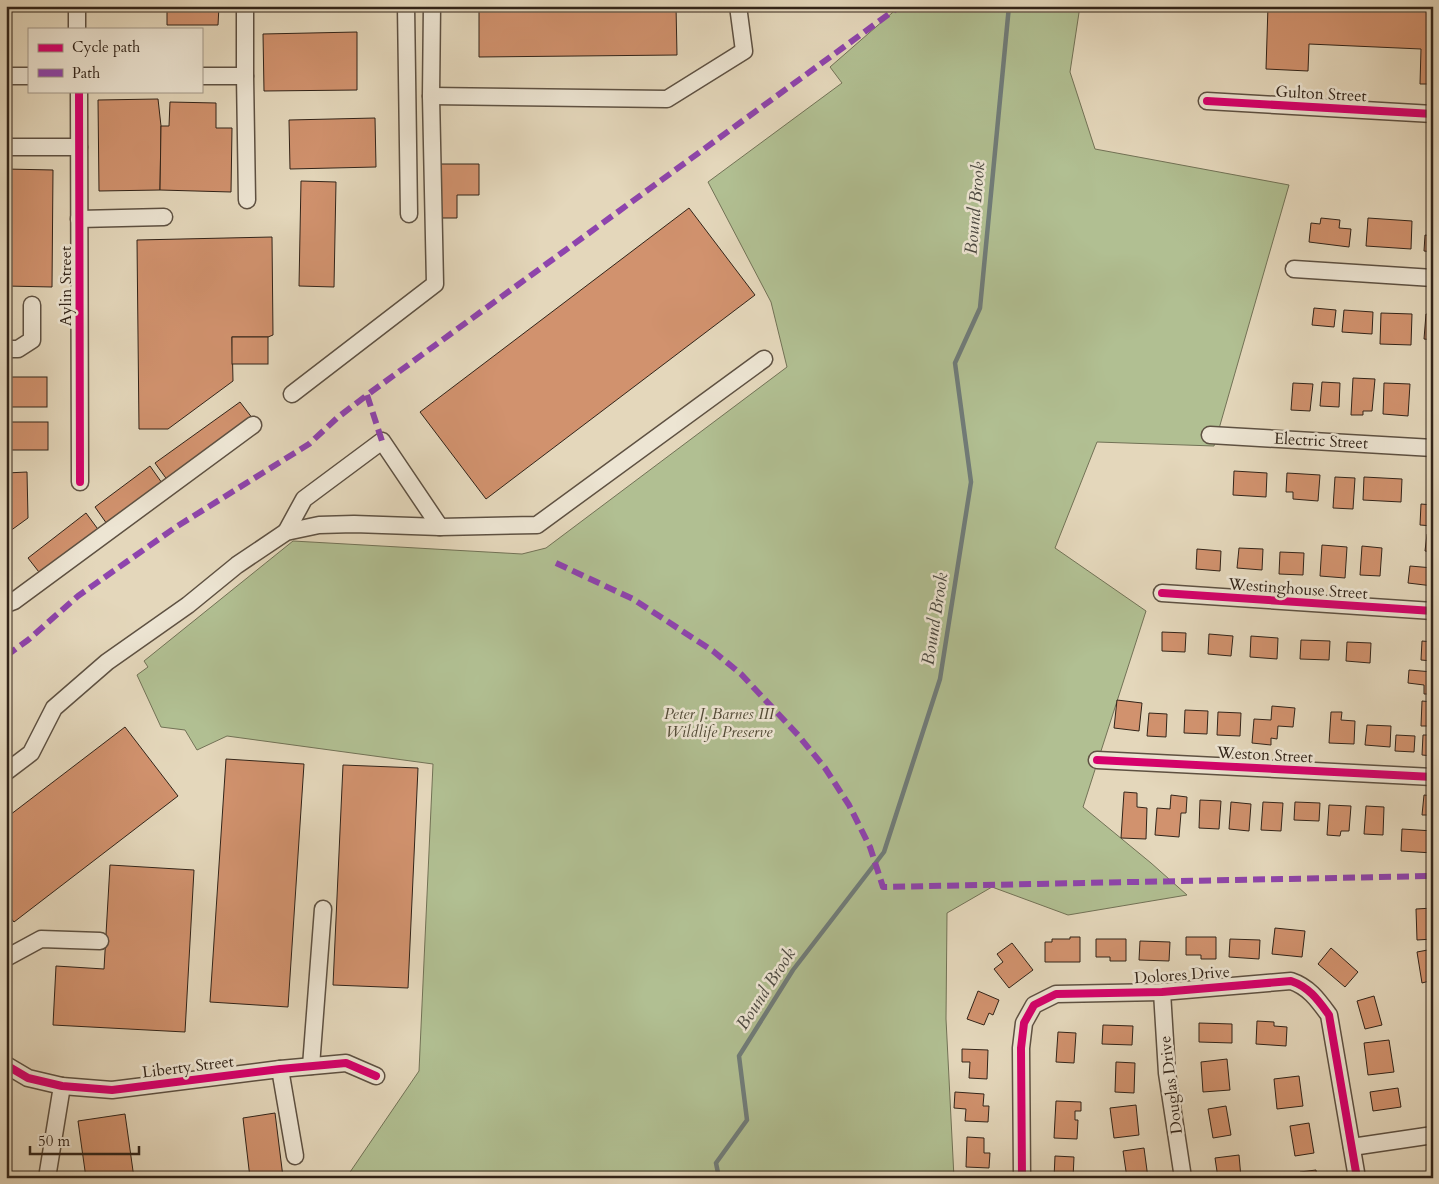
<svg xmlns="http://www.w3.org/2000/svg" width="1439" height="1184" font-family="Cardo,serif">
<rect width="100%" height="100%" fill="#e4d7bb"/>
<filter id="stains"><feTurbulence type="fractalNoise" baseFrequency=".004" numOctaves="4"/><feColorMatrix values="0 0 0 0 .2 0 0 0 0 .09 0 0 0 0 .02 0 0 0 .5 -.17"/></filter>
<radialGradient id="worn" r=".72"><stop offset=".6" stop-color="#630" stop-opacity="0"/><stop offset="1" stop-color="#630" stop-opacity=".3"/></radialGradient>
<polygon fill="#b1bf92" stroke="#727256" points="900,6 1080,6 1070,72 1095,149 1289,185 1214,446 1097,442 1055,548 1146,611 1083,807 1151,863 1187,895 1068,915 992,887 947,913 946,1019 954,1178 346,1178 419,1071 433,764 227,736 197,750 185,730 161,727 137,675 148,667 144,661 293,541 522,554 546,548 787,367 771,302 708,182 842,83 830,67"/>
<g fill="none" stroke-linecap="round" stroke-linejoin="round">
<polyline stroke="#707c79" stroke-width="4.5" points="719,1178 716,1163 747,1120 739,1056 793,970 884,852 940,679 971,482 955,363 980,308 1009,6"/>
</g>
<g fill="#d1926e" stroke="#322419">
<polygon points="167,6 219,6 218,25 167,25"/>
<polygon points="479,6 676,6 677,55 479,57"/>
<polygon points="1268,6 1420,8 1420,6 1433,6 1433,84 1420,84 1421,49 1309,44 1308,71 1266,69"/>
<polygon points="357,32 357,90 264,91 263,34"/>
<polygon points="158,99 161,126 160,190 99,191 98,100"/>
<polygon points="170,102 216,103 216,128 232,128 231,192 160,190 161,126 169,126"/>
<polygon points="375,118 376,167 290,169 289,120"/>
<polygon points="439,164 479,164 479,195 457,195 457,218 439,218"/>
<polygon points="6,169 53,170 52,287 6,286"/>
<polygon points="301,181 336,182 334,287 299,286"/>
<polygon points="689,208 755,295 486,499 420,412"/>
<polygon points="1321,218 1340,220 1339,228 1351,229 1349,247 1309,242 1311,223 1320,224"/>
<polygon points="1368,218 1412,221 1411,249 1366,246"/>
<polygon points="1425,235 1433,236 1433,252 1424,251"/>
<polygon points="272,237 273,335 268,337 232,337 233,381 168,429 139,429 137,240"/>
<polygon points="1314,308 1336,310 1334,327 1312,325"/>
<polygon points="1344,310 1373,312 1372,334 1342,332"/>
<polygon points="1381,313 1412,314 1411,345 1380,344"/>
<polygon points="1426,314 1433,315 1433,340 1424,339"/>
<rect x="232" y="337" width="36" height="27"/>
<rect x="6" y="377" width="41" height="30"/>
<polygon points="1353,378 1375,379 1372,411 1363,411 1363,415 1351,415"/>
<polygon points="1322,382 1340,383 1339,407 1320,406"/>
<polygon points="1293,383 1313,384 1310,411 1291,410"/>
<polygon points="1384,383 1410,384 1408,416 1383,414"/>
<polygon points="240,402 253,419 168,481 155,463"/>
<rect x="6" y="422" width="42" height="28"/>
<polygon points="150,466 162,483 107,524 95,507"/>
<polygon points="1234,471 1267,473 1266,497 1233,495"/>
<polygon points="27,472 28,518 6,534 6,473"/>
<polygon points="1287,473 1320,475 1318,501 1293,499 1293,492 1286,492"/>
<polygon points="1335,477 1355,478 1353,509 1333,508"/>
<polygon points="1364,477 1402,479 1401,502 1363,500"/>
<polygon points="1421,504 1433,505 1433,526 1420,525"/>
<polygon points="86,513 100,532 42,576 28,558"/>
<polygon points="1427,534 1433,535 1433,552 1425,551"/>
<polygon points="1322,545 1347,547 1345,578 1320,576"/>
<polygon points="1362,546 1382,548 1380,576 1360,575"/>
<polygon points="1239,548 1263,549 1262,570 1237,568"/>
<polygon points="1197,549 1221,551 1220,571 1196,569"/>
<polygon points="1280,552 1304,553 1303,575 1279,574"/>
<polygon points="1410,566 1433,568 1433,586 1408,583"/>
<polygon points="1162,632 1186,633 1185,652 1162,651"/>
<polygon points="1209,634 1233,636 1231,656 1208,654"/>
<polygon points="1251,636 1278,638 1277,659 1250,657"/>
<polygon points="1301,640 1330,641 1329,660 1300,659"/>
<polygon points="1422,641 1433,642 1433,661 1421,660"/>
<polygon points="1347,642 1371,643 1370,663 1346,661"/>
<polygon points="1409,670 1433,672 1433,694 1424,694 1424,685 1408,683"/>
<polygon points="1117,700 1142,703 1139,731 1114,728"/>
<polygon points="1422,701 1433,702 1433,726 1421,726"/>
<polygon points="1272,706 1295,708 1293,727 1278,726 1277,739 1271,738 1271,745 1252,743 1254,719 1271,720"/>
<polygon points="1185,710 1208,711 1207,734 1184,733"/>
<polygon points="1218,712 1241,713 1240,736 1217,735"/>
<polygon points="1331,712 1342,712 1341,720 1355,721 1354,744 1329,743"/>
<polygon points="1149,713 1167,714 1166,737 1147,736"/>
<polygon points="1367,725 1391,726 1390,747 1365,745"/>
<polygon points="125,727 178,796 14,922 6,912 6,818"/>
<polygon points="1396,735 1415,736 1414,752 1395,751"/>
<polygon points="1423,735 1433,735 1433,756 1422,755"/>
<polygon points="226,759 304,764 288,1007 210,1002"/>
<polygon points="343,765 418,768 408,988 333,985"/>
<polygon points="1124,792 1137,793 1137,807 1147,808 1146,839 1121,838"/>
<polygon points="1171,795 1187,797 1186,813 1181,813 1179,837 1155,835 1157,808 1170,809"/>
<polygon points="1424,795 1433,796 1433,815 1422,815"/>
<polygon points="1200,800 1221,801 1219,829 1199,828"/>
<polygon points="1231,802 1251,804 1249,831 1229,829"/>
<polygon points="1263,802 1283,803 1281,831 1261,830"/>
<polygon points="1295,802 1320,803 1319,821 1294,820"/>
<polygon points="1329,805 1351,806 1349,831 1341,831 1340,836 1327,835"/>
<polygon points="1366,806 1384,807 1383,835 1364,834"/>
<polygon points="1402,829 1433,831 1433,853 1401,851"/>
<polygon points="110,865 194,870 185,1032 53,1025 56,966 104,969"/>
<polygon points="1433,908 1433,939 1417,940 1416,909"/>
<polygon points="1275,928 1305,931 1302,957 1272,954"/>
<polygon points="1070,937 1080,937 1080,962 1045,962 1045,942 1052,942 1052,939 1070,939"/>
<polygon points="1186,937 1216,937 1216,959 1201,959 1201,955 1186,955"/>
<polygon points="1096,939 1126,939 1126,961 1110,961 1110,957 1096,957"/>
<polygon points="1230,939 1260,940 1259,959 1229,957"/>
<polygon points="1140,941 1170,942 1169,961 1139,960"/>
<polygon points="1012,943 1033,970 1009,988 994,969 1003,962 997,954"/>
<polygon points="1331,948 1358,972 1345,987 1318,964"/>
<polygon points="1433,949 1433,980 1422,983 1417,952"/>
<polygon points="978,991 999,1000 993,1015 989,1013 984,1025 967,1019"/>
<polygon points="1374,996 1382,1025 1365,1029 1357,1001"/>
<polygon points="1257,1021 1274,1022 1274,1026 1287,1027 1286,1046 1256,1044"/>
<polygon points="1199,1023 1232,1024 1232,1043 1199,1042"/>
<polygon points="1103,1025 1133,1026 1132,1045 1102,1044"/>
<polygon points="1058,1032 1076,1033 1074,1063 1056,1062"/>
<polygon points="1389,1040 1394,1072 1368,1075 1364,1043"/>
<polygon points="962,1049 988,1050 987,1079 969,1078 970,1062 962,1062"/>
<polygon points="1227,1059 1230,1090 1203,1092 1201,1062"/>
<polygon points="1116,1062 1135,1063 1134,1093 1115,1092"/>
<polygon points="1299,1076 1303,1106 1277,1109 1274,1079"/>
<polygon points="1398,1088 1401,1107 1373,1111 1370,1092"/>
<polygon points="955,1092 984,1094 983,1106 989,1106 988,1122 965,1121 966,1109 954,1108"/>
<polygon points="1056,1101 1081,1102 1081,1111 1075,1111 1075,1120 1078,1120 1077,1139 1054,1138"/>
<polygon points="1136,1105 1139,1135 1114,1138 1110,1108"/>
<polygon points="1226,1106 1231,1135 1213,1138 1208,1109"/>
<polygon points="275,1113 283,1177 298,1175 298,1178 250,1178 243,1118"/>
<polygon points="125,1114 134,1178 86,1178 78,1121"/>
<polygon points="1309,1123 1314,1153 1295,1156 1290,1126"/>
<polygon points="967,1137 984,1138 984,1153 990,1153 989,1168 966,1167"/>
<polygon points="1144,1148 1148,1178 1127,1178 1123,1151"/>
<polygon points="1239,1155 1241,1178 1218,1178 1215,1158"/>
<polygon points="1055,1156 1074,1157 1073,1178 1054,1178"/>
<polygon points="1316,1170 1317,1178 1301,1178 1300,1172"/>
</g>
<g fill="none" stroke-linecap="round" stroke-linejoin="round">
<g stroke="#5e5142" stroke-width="19">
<g id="minor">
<polyline points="77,6 77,29"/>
<polyline points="245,6 245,76 247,200"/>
<polyline points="406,6 409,214"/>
<polyline points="6,76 29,76"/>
<polyline points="201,76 245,76"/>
<polyline points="79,91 80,482"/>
<polyline points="431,96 667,99 744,51 738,6"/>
<polyline points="1207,101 1433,114"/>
<polyline points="6,147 79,147"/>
<polyline points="79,219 164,217"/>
<polyline points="1294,269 1433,278"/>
<polyline points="6,349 18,349 32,340 32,305"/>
<polyline points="292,394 435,284 431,96 432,6"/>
<polyline points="1210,435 1433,448"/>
<polyline points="286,532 304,499 382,441 440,527 537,525 764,359"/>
<polyline points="1162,593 1433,611"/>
<polyline points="6,604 14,601 253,425"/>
<polyline points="1097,760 1433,777"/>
<polyline points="6,772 31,753 54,708 107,662 188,605 237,565 286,532 319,525 354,524 440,527"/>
<polyline points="6,958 41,939 100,941"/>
<polyline points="1162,992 1167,1073 1183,1178"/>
<polyline points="6,1065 28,1078 62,1086 112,1090 280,1069 346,1063 376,1076"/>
<polyline points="311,1066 323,909"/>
<polyline points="280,1069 295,1156"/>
<polyline points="1352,1147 1433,1135"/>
<polyline points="47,1178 62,1086"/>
<path d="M1022 1178 1021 1048 1024 1023 1034 1005 1056 994 1162 992 1291 981C1309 987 1318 1000 1329 1015L1357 1178"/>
</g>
</g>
<use href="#minor" stroke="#ede5d3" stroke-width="16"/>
<g stroke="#8e44ad" stroke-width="6" stroke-dasharray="12 6" stroke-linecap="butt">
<polyline points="367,395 382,441"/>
<polyline points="556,563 633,599 713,651 741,674 798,735 825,768 849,805 870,847 883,887 1433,876"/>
<polyline points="6,656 28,640 78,596 176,527 309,444 337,418 371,392 900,6"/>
</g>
<g stroke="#ede5d3" stroke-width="11">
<g id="cycleway">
<polyline points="79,91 80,482"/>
<polyline points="1207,101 1433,114"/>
<polyline points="1162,593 1433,611"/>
<polyline points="1097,760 1433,777"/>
<polyline points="6,1065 28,1078 62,1086 112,1090 280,1069 346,1063 376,1076"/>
<path d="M1022 1178 1021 1048 1024 1023 1034 1005 1056 994 1162 992 1291 981C1309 987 1318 1000 1329 1015L1357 1178"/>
</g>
</g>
<use href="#cycleway" stroke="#d6006c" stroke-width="8"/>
</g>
<g text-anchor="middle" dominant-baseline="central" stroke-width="5" stroke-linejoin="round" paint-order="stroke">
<g font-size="16" fill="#322419" stroke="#ede5d3">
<text transform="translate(1321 94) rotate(3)">Gulton Street</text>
<text transform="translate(66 286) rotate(-90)">Aylin Street</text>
<text transform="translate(1321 441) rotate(3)">Electric Street</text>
<text transform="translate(1298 589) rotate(4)">Westinghouse Street</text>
<text transform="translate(1265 755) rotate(3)">Weston Street</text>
<text transform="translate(1182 975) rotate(-4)">Dolores Drive</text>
<text transform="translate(188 1067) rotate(-7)">Liberty Street</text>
<text transform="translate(1171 1085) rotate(-97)">Douglas Drive</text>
</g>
<g font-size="16" font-style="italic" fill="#524b37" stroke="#ede5d3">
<text x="719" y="714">Peter J. Barnes III<tspan x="719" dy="18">Wildlife Preserve</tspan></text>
</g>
<g font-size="18" font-style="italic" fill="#4c4941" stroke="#ede5d3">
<text transform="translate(975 208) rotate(-85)">Bound Brook</text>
<text transform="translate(935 619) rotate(-81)">Bound Brook</text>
<text transform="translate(766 989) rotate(-57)">Bound Brook</text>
</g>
</g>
<rect width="1439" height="1184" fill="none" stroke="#e4d7bb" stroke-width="25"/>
<rect x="8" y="8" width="1424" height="1169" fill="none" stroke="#322419" stroke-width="2.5"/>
<rect x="12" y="12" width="1414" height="1159" fill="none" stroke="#322419"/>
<rect x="28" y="28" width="175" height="65" fill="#ede5d3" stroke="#a29889"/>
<rect x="38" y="44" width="25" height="8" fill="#d6006c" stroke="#a29889"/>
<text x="72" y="52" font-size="15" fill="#322419">Cycle path</text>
<rect x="38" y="69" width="25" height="8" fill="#8e44ad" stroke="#a29889"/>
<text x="72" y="78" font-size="15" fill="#322419">Path</text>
<path d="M30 1146v8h109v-8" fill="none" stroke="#322419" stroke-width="2.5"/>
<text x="38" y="1146" font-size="15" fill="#322419" stroke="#ede5d3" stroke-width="4" paint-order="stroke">50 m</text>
<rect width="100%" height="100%" filter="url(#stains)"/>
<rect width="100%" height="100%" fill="url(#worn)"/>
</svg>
